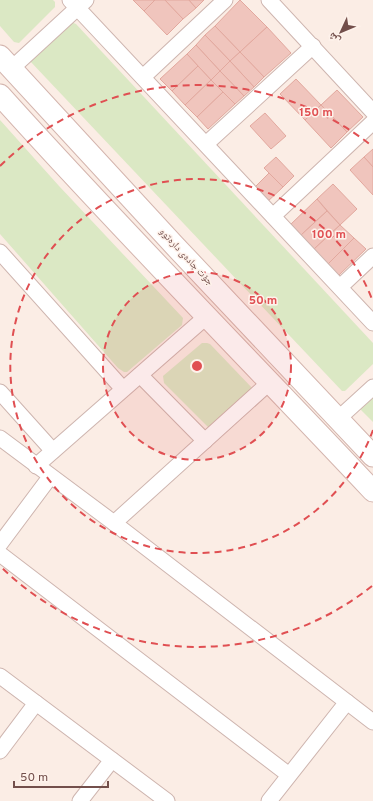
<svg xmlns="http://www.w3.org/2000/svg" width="373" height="801" font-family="Overpass,'Noto Naskh Arabic',sans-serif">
<rect width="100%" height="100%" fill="#fbede5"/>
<g fill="#dbe8c4">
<polygon points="0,0 53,0 55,2 55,7 19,43 14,42 0,26"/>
<polygon points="71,22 76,24 373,343 373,364 345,391 342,391 29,60"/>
<polygon points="0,120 59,186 183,318 182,325 127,372 124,372 118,368 0,234"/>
<polygon points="202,343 207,343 210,344 254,390 209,428 164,383 163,376"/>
<polygon points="373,393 373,422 358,407"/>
</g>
<g fill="#f0c5bd" stroke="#e2a89e">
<polygon points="133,0 154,0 154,1 144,11"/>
<polygon points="155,0 165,0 183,19 167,35 144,11"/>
<polygon points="165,0 189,0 196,8 183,19"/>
<polygon points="189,0 204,0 196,8"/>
<polygon points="240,0 267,27 240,52 215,26"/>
<polygon points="215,26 240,52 230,61 205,35"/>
<polygon points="267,27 291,53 264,77 240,52"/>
<polygon points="205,35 230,61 220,71 196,45"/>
<polygon points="196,45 220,71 211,80 187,54"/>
<polygon points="240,52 264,77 254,87 230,61"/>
<polygon points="187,54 198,66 172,91 160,79"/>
<polygon points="230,61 254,87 244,96 220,71"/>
<polygon points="198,66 211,80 185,105 172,91"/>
<polygon points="220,71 244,96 235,104 211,80"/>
<polygon points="296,79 321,105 305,120 280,94"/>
<polygon points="211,80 223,92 197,117 185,105"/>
<polygon points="337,90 363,117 347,132 321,105"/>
<polygon points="223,92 235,104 208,129 197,117"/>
<polygon points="321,105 347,132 331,148 305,120"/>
<polygon points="265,113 286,136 271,149 250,126"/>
<polygon points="373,149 373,167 364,157"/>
<polygon points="276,157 294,176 283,187 264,168"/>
<polygon points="364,157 373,167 373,195 350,170"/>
<polygon points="269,173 283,187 266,203 253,189"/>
<polygon points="333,184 357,209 340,225 317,199"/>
<polygon points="317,199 327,211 300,236 290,225"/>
<polygon points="327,211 340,225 313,250 300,236"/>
<polygon points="340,225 354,238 327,265 313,250"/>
<polygon points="354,238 366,249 338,276 327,265"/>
</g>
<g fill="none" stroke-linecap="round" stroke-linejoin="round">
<g stroke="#ceb5af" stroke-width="17">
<g id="minor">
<polyline points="70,0 373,323"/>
<polyline points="269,0 373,112"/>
<polyline points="11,69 86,0"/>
<polyline points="143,77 225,0"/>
<polyline points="206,144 313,46"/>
<polyline points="273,216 373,122"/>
<polyline points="0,252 123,389"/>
<polyline points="340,287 373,256"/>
<polyline points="140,375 205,441"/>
<polyline points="0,392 53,451"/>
<polyline points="339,418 373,387"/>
<polyline points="0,438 114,523 373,722"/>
<polyline points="36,466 207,316"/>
<polyline points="114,523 270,382"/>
<polyline points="0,544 50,477"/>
<polyline points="0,554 289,775"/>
<polyline points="0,676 167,801"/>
<polyline points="0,751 36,703"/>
<polyline points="80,801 112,760"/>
<polyline points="269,801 347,702"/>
</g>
</g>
<g stroke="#d4b5ae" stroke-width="23">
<g id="secondary">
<polyline points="0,56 174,245 373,456"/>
<path d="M0 95C121 230 249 359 373 491"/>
</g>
</g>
<use href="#minor" stroke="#fff" stroke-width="15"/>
<use href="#secondary" stroke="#fff" stroke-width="21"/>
</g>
<circle cx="197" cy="366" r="94" fill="#e04f52" fill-opacity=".12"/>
<g fill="none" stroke="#e04f52" stroke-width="2" stroke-dasharray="7 5">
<circle cx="197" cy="366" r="94"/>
<path d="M373 430A187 187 0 1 1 373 302"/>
<path d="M372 586A281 281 0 0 1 0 566M0 166A281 281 0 0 1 372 146"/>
</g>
<g text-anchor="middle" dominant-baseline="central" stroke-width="3" stroke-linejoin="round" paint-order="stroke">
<g font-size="10" fill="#734f4b" stroke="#fef2eb">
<text transform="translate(186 257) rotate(47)">جۆت جادەی دارەتوو</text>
</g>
</g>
<circle cx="197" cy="366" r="6" fill="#e04f52" stroke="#fef2eb" stroke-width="2"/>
<g font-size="12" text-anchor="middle" font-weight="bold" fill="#e04f52" stroke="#fef2eb" stroke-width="3" stroke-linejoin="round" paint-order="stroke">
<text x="316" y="116">150 m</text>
<text x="329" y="238">100 m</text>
<text x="263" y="304">50 m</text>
</g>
<g transform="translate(341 32) rotate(226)" stroke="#fef2eb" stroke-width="3" paint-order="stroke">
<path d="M0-3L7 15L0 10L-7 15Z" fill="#734f4b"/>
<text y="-6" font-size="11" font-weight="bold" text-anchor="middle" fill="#734f4b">ش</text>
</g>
<path d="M14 781v6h94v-6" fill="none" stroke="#734f4b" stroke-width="2"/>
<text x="20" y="781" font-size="12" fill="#734f4b" stroke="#fef2eb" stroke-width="3" paint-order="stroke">50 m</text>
</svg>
